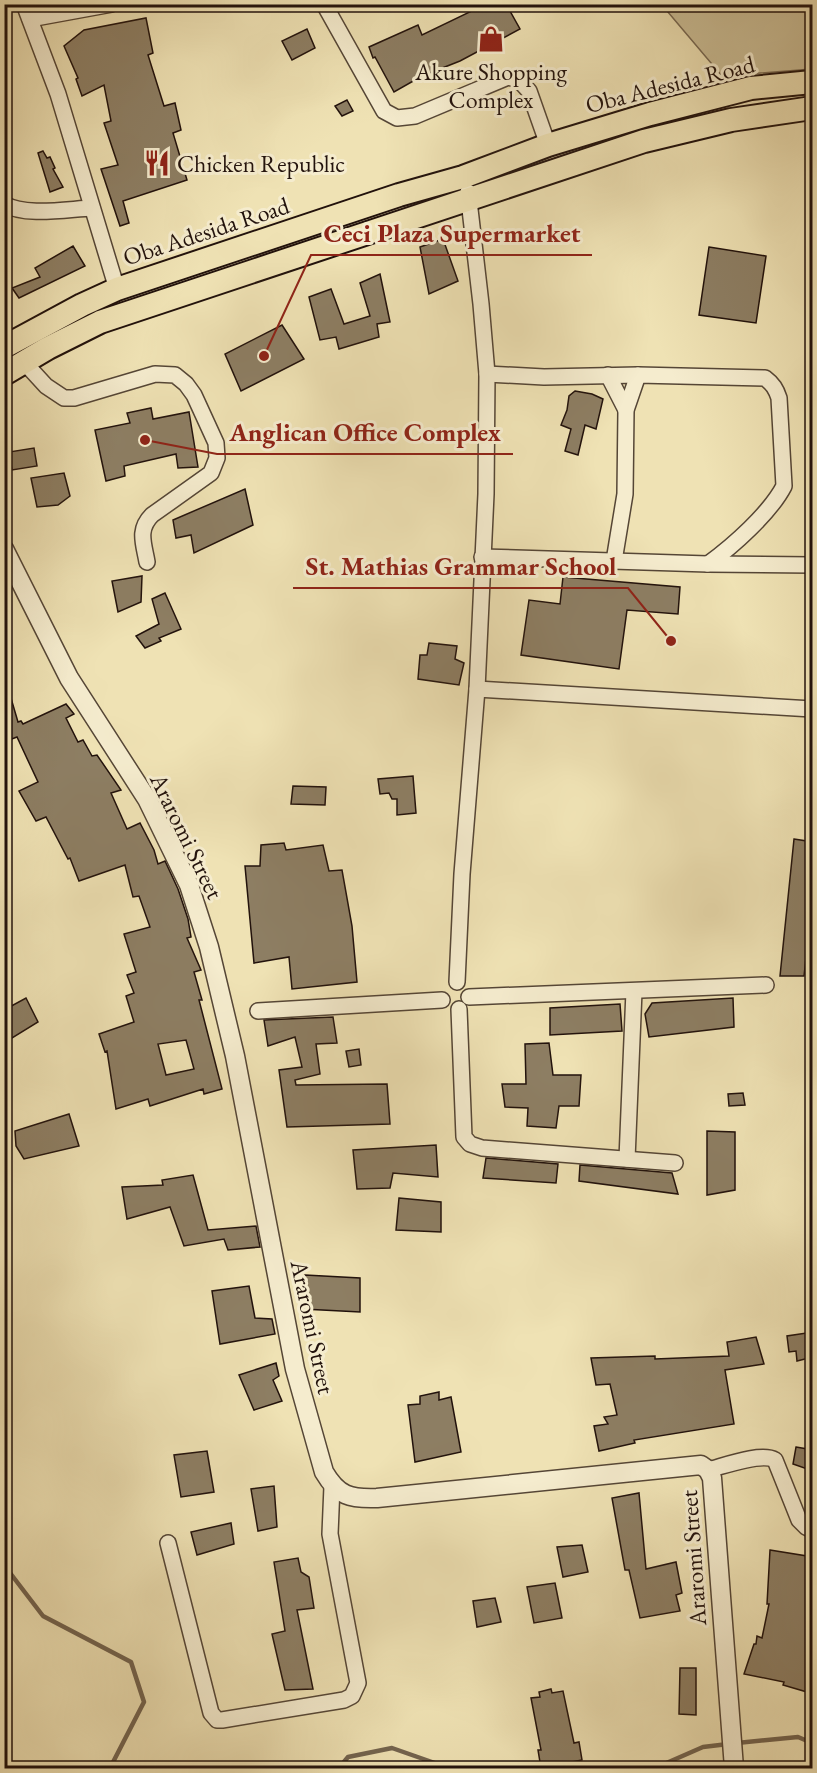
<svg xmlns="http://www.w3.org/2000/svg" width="817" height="1773" font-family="'EB Garamond',serif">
<rect width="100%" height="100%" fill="#efe2b4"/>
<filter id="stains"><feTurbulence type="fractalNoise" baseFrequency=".00333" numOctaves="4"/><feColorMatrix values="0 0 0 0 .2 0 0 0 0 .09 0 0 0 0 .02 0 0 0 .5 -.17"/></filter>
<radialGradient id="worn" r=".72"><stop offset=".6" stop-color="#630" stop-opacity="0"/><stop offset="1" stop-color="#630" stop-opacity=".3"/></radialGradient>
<polygon fill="#ccbf97" stroke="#776852" stroke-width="1.5" points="662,5 812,5 812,69 722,76"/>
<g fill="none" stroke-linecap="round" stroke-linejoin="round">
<g stroke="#73644f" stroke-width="4.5">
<polyline points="4,1565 43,1616 131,1662 144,1702 110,1768"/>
<polyline points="737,1743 798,1737 812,1743"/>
<polyline points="339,1768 348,1757 392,1748 449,1768"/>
<polyline points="655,1768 703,1747 728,1744"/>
</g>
</g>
<g fill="#8d7e63" stroke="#22120c" stroke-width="1.5" fill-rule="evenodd">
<polygon points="474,4 506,4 520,29 460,61 422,76 394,92 375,57 373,58 369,47 418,25 422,35 476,9"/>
<polygon points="146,18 153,53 148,55 164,106 175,103 181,130 173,133 187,180 123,201 129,223 120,226 101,169 118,165 104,123 111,121 104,85 82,96 76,79 78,78 64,46 84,30"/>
<polygon points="307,29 315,48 292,60 282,41"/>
<polygon points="347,100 353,111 342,116 335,106"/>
<polygon points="43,151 47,158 50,157 55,168 53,169 63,187 50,192 38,153"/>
<polygon points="443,239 458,281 429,294 420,247"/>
<polygon points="73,246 85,266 19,298 12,288 40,277 35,268"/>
<polygon points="709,247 766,256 756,323 699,315"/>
<polygon points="380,274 390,322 377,324 379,337 339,349 336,337 320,340 309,297 331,289 344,324 370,316 360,283"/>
<polygon points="282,325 304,359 241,391 225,354"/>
<polygon points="575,391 592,394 603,399 596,429 585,425 578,455 565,451 571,429 561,425 567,410 569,396"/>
<polygon points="151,408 153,419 189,412 198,467 178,468 176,454 124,466 125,476 106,481 95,430 130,423 127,413"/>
<polygon points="34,448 37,466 12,470 9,452"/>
<polygon points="64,473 70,496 58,505 37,507 31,478"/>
<polygon points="245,489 253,525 194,553 191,535 176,538 173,520"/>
<polygon points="142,576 141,602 118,612 112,581"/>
<polygon points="563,577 680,587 678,614 627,610 619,669 521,655 529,600 560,604"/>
<polygon points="165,593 181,629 159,638 161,641 145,648 136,636 159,624 152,599"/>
<polygon points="429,643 457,646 455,659 464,663 459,685 418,679 420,655 427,655"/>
<path d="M4 688H8L18 722 21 721 23 724 66 704 74 714 66 718 78 742 83 740 92 756 97 755 121 790 111 793 127 829 140 823 154 850 158 864 165 861 178 889 188 919 191 937 187 938 201 970 194 972 202 1000H199L222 1089 204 1094 203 1089 150 1106 148 1099 116 1109 107 1051 105 1052 99 1034 134 1022 126 996 134 993 127 975 136 972 124 934 150 927 139 896 133 897 125 865 79 881 70 858 68 859 46 817 36 821 19 791 38 782 17 737 4 742ZM186 1040 194 1069 166 1075 158 1044Z"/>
<polygon points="413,776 416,813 397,815 397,799 392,799 389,793 380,794 378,779"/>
<polygon points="293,786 326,787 325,805 291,804"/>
<polygon points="794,839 813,842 813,894 804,976 780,976"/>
<polygon points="284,843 286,850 323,845 329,871 342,870 352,926 357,982 292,989 289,957 254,963 245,866 260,866 261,845"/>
<polygon points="26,998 38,1022 4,1043 4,1010"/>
<polygon points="733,998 734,1027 649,1037 645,1014 652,1003"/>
<polygon points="620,1004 622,1031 550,1035 550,1008"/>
<polygon points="333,1017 337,1043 316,1044 320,1074 295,1080 296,1085 387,1084 390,1124 287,1127 279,1070 302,1067 295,1037 268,1046 264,1020"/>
<polygon points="549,1043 553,1075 581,1075 579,1106 559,1106 556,1128 527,1126 528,1108 505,1107 502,1084 526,1084 525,1044"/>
<polygon points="359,1049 361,1065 349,1067 346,1051"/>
<polygon points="743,1093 745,1105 729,1106 728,1094"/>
<polygon points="69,1114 79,1146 24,1159 16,1146 15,1131"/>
<polygon points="707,1131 735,1132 735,1190 707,1195"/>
<polygon points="436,1145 438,1177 393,1173 390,1188 357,1189 353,1150"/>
<polygon points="486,1158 558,1164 556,1183 483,1178"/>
<polygon points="580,1165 672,1173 678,1194 579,1181"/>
<polygon points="193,1175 208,1230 256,1226 260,1247 228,1250 224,1239 184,1246 170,1207 127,1219 122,1187 163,1185 162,1180"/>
<polygon points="399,1198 441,1202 441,1232 396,1230"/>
<polygon points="305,1275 360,1278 360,1312 303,1309"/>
<polygon points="249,1286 255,1318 272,1319 275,1334 220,1344 212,1291"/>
<polygon points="813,1332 813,1357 797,1361 796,1351 789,1352 787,1336"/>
<polygon points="756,1337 764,1364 725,1370 734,1424 634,1440 635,1443 599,1451 594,1426 608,1424 604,1417 617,1415 610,1384 596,1385 591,1358 655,1356 655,1359 729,1356 727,1342"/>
<polygon points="276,1363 279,1376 273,1380 282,1401 254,1410 239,1375"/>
<polygon points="439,1392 439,1400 451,1397 461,1452 415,1462 408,1405 420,1404 420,1396"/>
<polygon points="796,1447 813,1450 813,1471 793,1464"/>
<polygon points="207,1451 214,1492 181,1497 174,1455"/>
<polygon points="274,1486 277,1527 258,1531 251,1489"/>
<polygon points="639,1493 646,1569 676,1562 682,1593 676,1595 680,1611 640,1618 629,1570 625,1570 612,1498"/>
<polygon points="231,1523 234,1544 197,1555 191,1532"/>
<polygon points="582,1545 588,1572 563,1577 557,1547"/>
<polygon points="770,1550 813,1557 813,1673 807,1692 783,1685 784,1682 744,1674 754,1644 756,1644 757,1636 762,1638 769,1604 767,1604"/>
<polygon points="298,1558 301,1572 309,1577 314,1608 297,1610 313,1689 285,1690 272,1634 285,1631 274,1562"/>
<polygon points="555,1583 562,1618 534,1623 527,1587"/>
<polygon points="495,1598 501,1622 477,1627 473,1601"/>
<polygon points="680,1668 696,1668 696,1715 679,1714"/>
<polygon points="551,1689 552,1693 563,1691 574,1743 579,1742 582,1760 541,1768 538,1750 541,1750 531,1698 540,1697 539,1692"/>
</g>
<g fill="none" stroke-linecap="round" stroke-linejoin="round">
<g stroke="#554636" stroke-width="18">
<g id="minor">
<polyline points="24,4 58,94 117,289"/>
<polyline points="324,4 384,111 397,118 415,116 508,77 519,80 529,91 548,145"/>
<polyline points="30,19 112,4"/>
<path d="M4 204C25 217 68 209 92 208"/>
<path d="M24 362 46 386 64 398H74L155 374 175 375 186 384 194 395 216 443 217 458 211 473 152 515C137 530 144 544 147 562"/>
<path d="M487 374 544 377 638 375 765 378C773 384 776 389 779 398L784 486C770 513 733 546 708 564"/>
<polyline points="608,375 626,410"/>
<polyline points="482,557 708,564 812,565"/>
<polyline points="614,561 625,494 626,410 638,375"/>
<polyline points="477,689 812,709"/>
<polyline points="457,982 462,874 477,689 486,494 487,374 481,304 468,192"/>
<polyline points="469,997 766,985"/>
<polyline points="459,1009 464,1137 470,1144 482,1148 675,1163"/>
<polyline points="258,1011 442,1000"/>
<polyline points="627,1159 634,991"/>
<path d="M708 1470C724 1466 761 1452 775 1460L799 1520 806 1527 812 1530"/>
<polyline points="168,1543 211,1713 217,1720 222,1720 344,1700 352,1696 358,1683 330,1534 332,1486"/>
</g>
</g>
<g stroke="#554636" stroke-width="21">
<path id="tertiary" d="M4 549 69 678 147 799 189 885 209 947 235 1056 295 1369 324 1472C338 1496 350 1499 377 1498L701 1465 708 1470 712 1478 734 1768"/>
</g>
<g stroke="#22120c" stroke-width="26">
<g id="primary">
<polyline points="4,347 82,305 117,289 399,195 463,177 548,145 650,114 751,88 812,82"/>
<polyline points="4,374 48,348 100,322 644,141 731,120 812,108"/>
</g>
</g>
<use href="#minor" stroke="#f5ecce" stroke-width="15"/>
<use href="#tertiary" stroke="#f5ecce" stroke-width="18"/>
<use href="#primary" stroke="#efe2b4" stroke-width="22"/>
</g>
<defs>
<g id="shop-bare" transform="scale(2.07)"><path d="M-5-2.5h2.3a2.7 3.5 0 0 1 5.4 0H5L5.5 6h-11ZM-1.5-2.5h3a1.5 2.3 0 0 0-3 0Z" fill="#8f2418" stroke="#f5ecce" stroke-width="2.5" paint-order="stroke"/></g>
<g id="restaurant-bare" transform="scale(2.07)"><path d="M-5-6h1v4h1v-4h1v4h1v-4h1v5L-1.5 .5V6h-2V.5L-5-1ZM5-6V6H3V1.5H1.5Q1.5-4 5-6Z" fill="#8f2418" stroke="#f5ecce" stroke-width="2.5" paint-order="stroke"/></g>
</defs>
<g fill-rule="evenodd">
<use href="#shop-bare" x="491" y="39"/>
<use href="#restaurant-bare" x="157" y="163"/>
</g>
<g text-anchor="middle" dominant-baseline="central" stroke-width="6" stroke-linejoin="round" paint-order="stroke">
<g font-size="24" fill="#22120c" stroke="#f5ecce">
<text x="491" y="71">Akure Shopping<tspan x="491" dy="28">Complex</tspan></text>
<text x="177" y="163" text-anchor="start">Chicken Republic</text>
</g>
<g font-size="24" fill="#22120c" stroke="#f5ecce">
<text transform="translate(670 84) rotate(-14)">Oba Adesida Road</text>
<text transform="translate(206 231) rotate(-18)">Oba Adesida Road</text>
<text transform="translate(187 836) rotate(64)">Araromi Street</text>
<text transform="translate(313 1327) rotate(78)">Araromi Street</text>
<text transform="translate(693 1558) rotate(-94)">Araromi Street</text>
</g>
</g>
<path fill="none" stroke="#8f2418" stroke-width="2" d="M264 356L311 255H592M145 440L217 454H513M671 641L628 588H293"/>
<g fill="#8f2418" stroke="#f5ecce" stroke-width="2">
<circle cx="264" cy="356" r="6"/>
<circle cx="145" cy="440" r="6"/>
<circle cx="671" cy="641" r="6"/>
</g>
<g font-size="26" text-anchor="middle" font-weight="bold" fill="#8f2418" stroke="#f5ecce" stroke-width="6" stroke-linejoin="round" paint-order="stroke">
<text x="452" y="242">Ceci Plaza Supermarket</text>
<text x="365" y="441">Anglican Office Complex</text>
<text x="461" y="575">St. Mathias Grammar School</text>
</g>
<rect width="817" height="1773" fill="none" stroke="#efe2b4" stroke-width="24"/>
<rect x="6" y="6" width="805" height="1761" fill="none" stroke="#22120c" stroke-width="3"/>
<rect x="12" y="12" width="793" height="1749" fill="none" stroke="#22120c" stroke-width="1.5"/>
<rect width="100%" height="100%" filter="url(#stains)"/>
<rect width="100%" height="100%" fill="url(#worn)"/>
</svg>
